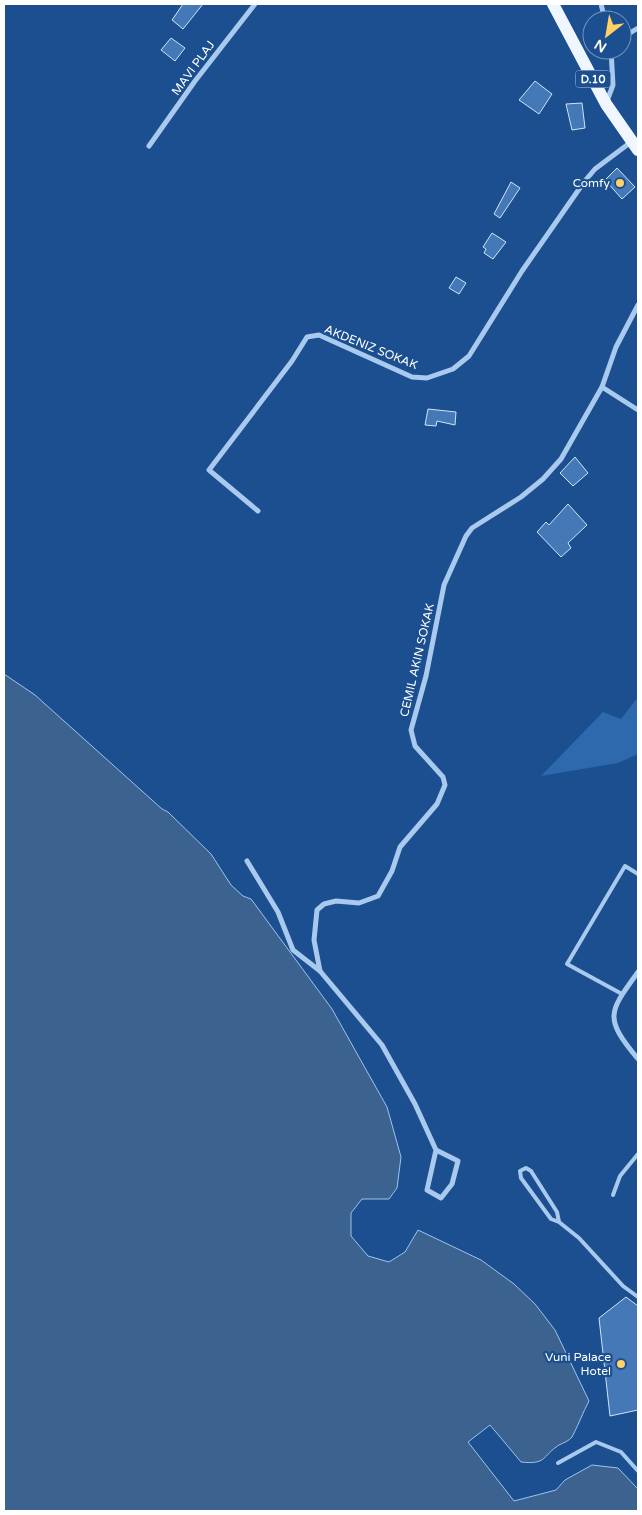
<svg xmlns="http://www.w3.org/2000/svg" width="642" height="1515" font-family="'Varela Round',sans-serif">
<rect width="100%" height="100%" fill="#1b4f8f"/>
<polygon fill="#2e69ad" points="638,697 638,754 618,763 541,776 603,712 621,719"/>
<path fill="#3c6290" stroke="#9cc4f0" d="M4 674 35 695 162 809 168 812 211 854 231 885 243 896 251 899 332 1009 387 1107 401 1157 397 1188 389 1199H362L351 1213V1236L368 1256 389 1262 405 1252 418 1230 481 1260 514 1284 535 1304 555 1330 589 1401C583 1412 578 1426 572 1437 569 1441 563 1443 559 1445 542 1456 547 1465 521 1462L490 1425 468 1442 514 1501 556 1490 565 1480 592 1465 618 1468 638 1489V1511H4Z"/>
<g fill="#4478b7" stroke="#cfe3fa">
<polygon points="183,4 203,4 183,29 172,20"/>
<polygon points="171,38 185,48 175,61 161,50"/>
<polygon points="535,81 552,94 539,114 519,100"/>
<polygon points="582,103 585,128 572,130 566,104"/>
<polygon points="617,168 635,187 622,199 605,180"/>
<polygon points="511,182 520,188 500,218 494,214"/>
<polygon points="492,233 506,242 493,259 484,253 486,249 483,247"/>
<polygon points="456,277 466,283 459,294 449,288"/>
<polygon points="428,409 456,412 455,425 437,421 436,426 425,425"/>
<polygon points="575,457 588,473 573,486 560,473"/>
<polygon points="568,504 587,525 568,543 571,548 561,557 537,532 546,522 549,525"/>
<polygon points="626,1297 638,1306 638,1410 610,1416 599,1318"/>
</g>
<g fill="none" stroke-linecap="round" stroke-linejoin="round">
<g stroke="#a9c9ee" stroke-width="4">
<polyline points="622,994 567,964 625,866 638,874"/>
<polyline points="613,1195 620,1176 638,1154"/>
<polyline points="559,1222 557,1212 531,1171 526,1168 520,1171 521,1178 551,1219 559,1222 579,1238 623,1286 638,1297"/>
<polyline points="558,1463 596,1442 621,1452 638,1471"/>
</g>
<g stroke="#a9c9ee" stroke-width="5">
<polyline points="601,4 605,20"/>
<polyline points="622,38 638,28"/>
<polyline points="607,101 613,85 611,50"/>
<polyline points="149,146 195,81 255,4"/>
<polyline points="602,387 638,410"/>
<polyline points="258,511 209,470 292,361 307,337 319,335 412,377 427,378 453,369 469,356 522,271 584,182 595,169 631,142"/>
<polyline points="247,861 278,912 293,950 320,971"/>
<path d="M638 972C608 1013 604 1018 638 1059"/>
<polyline points="436,1150 458,1161 452,1184 441,1198 427,1190 436,1150 415,1104 382,1045 320,971 314,940 317,910 324,904 336,901 359,903 378,896 392,871 400,847 437,804 445,785 443,777 415,746 411,730 426,676 444,585 466,536 472,528 521,497 543,479 561,459 602,387 616,347 638,305"/>
</g>
<polyline stroke="#f0f6ff" stroke-width="12" points="553,4 606,104 638,150"/>
</g>
<g fill="#ffd166" stroke="#1b4f8f" stroke-width="2">
<circle cx="620" cy="183" r="5"/>
<circle cx="621" cy="1364" r="5"/>
</g>
<g text-anchor="middle" dominant-baseline="central" stroke-width="4.5" stroke-linejoin="round" paint-order="stroke">
<rect fill="#1b4f8f" stroke="#bbcadd" stroke-width="1" x="575.5" y="70.5" width="35" height="17" rx="4"/>
<g font-size="11" font-weight="bold" fill="#fff">
<text x="593" y="79">D.10</text>
</g>
<g font-size="12" fill="#fff" stroke="#1b4f8f">
<text transform="translate(193 68) rotate(-54)">MAVI PLAJ</text>
<text transform="translate(371 347) rotate(22)">AKDENIZ SOKAK</text>
<text transform="translate(417 660) rotate(-77)">CEMIL AKIN SOKAK</text>
</g>
<g font-size="12" fill="#fff" stroke="#1b4f8f" text-anchor="end">
<text x="610" y="183">Comfy</text>
<text x="611" y="1357">Vuni Palace<tspan x="611" dy="14">Hotel</tspan></text>
</g>
</g>
<rect width="642" height="1515" fill="none" stroke="#ffffff" stroke-width="10"/>
<g transform="translate(607 35) rotate(211)"><circle r="24" fill="#1b4f8f" stroke="#7695bc"/>
<path d="M0-4L9 19L0 12L-9 19Z" fill="#ffd166"/>
<text y="-8" font-size="14" font-weight="bold" text-anchor="middle" fill="#ffffff">N</text>
</g>
</svg>
